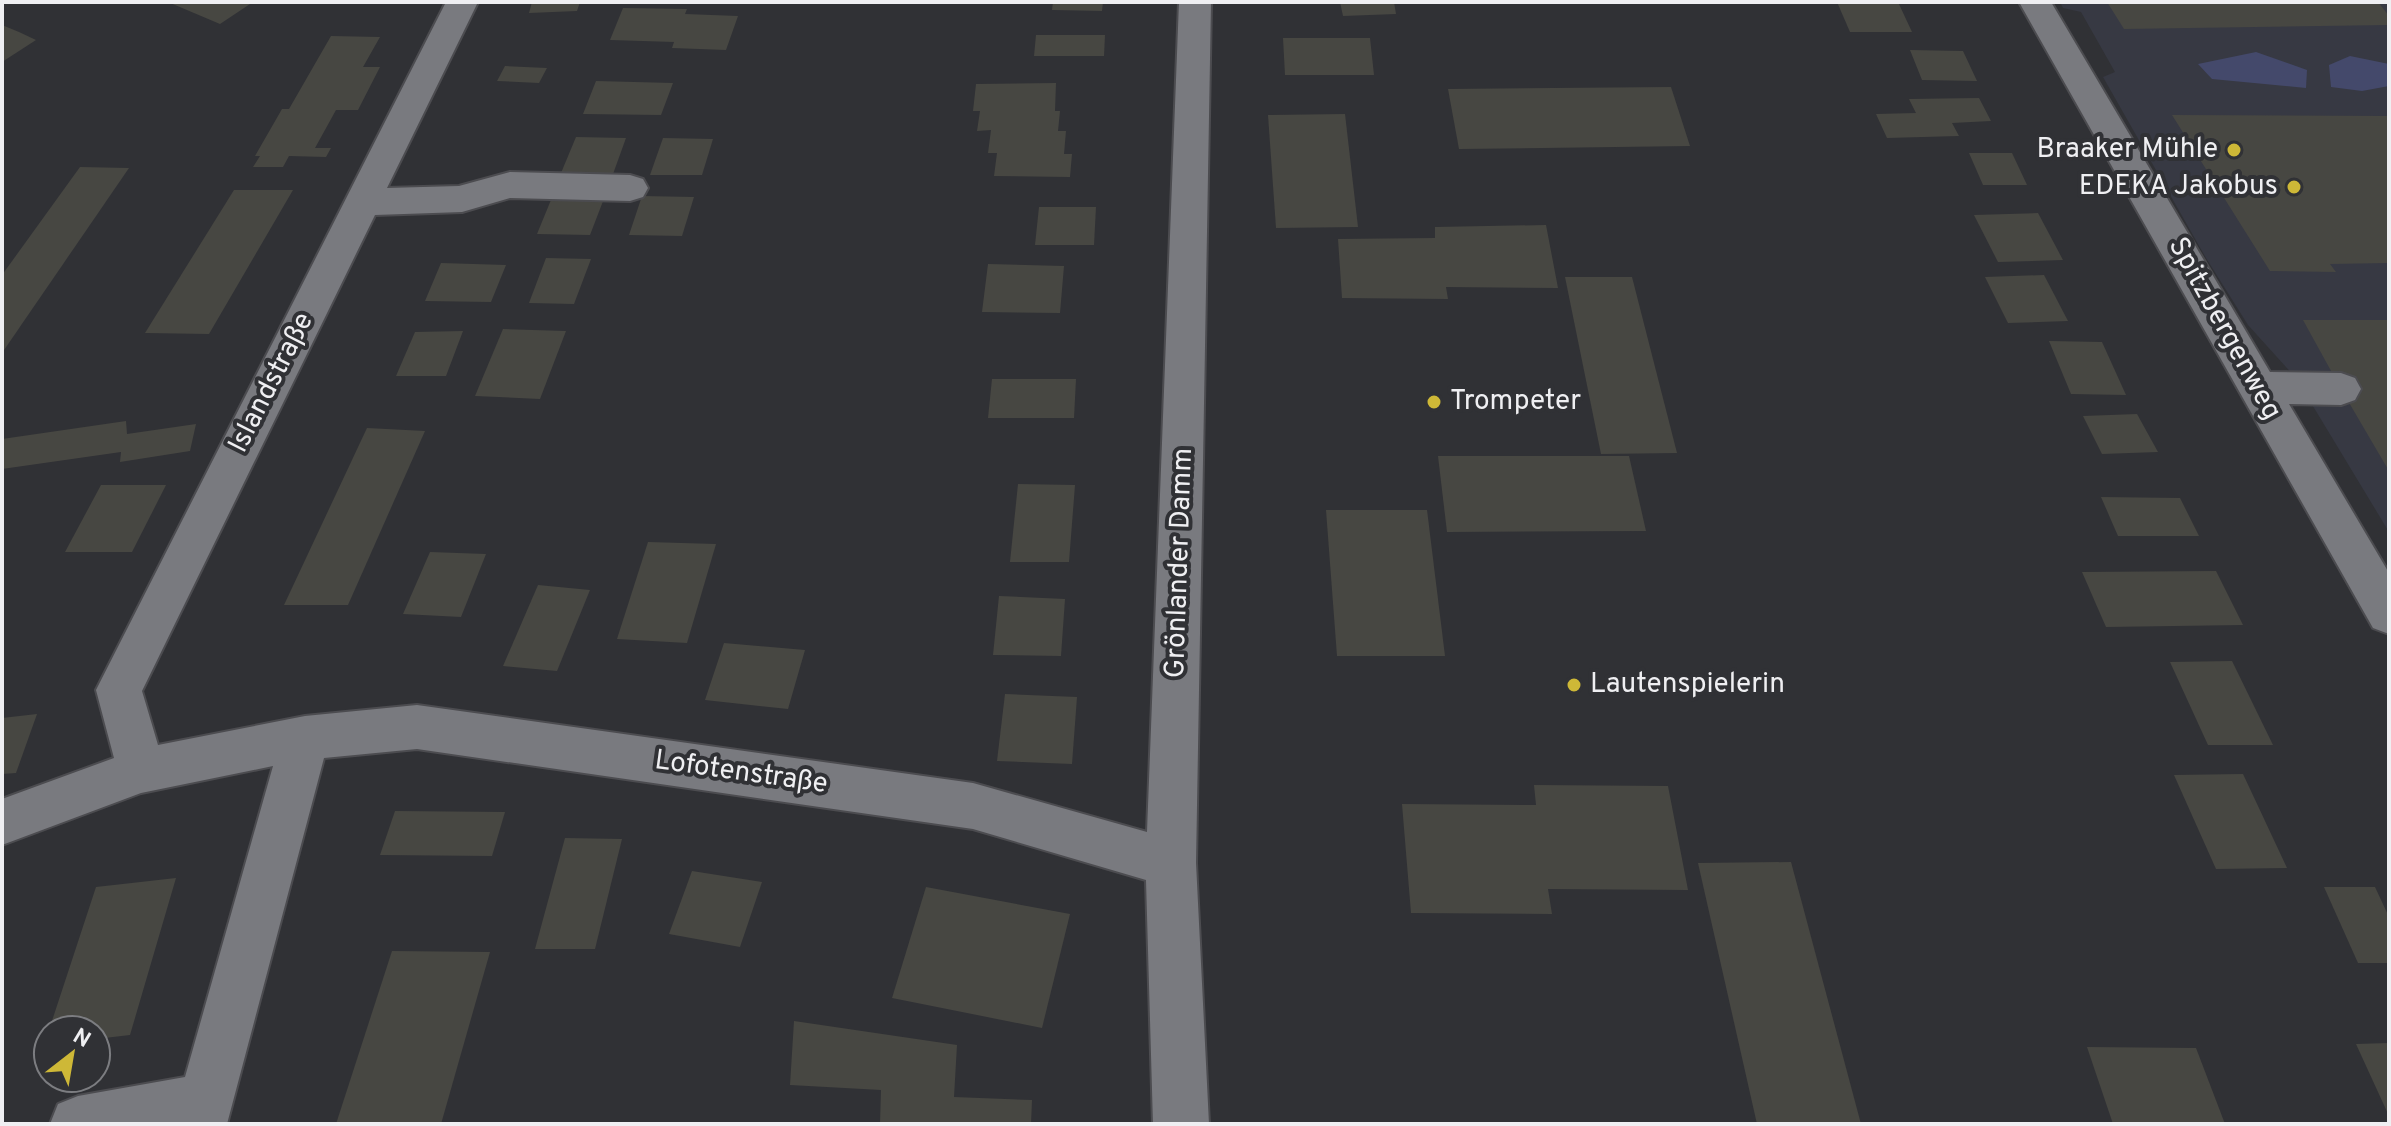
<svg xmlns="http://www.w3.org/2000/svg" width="2391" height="1126" font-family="Overpass,sans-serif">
<rect width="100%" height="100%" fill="#303135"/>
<polygon fill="#373943" points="2060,2 2389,2 2389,532 2296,378 2248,325 2206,258 2103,77 2115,72 2081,12 2063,8"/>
<g fill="#44496b">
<polygon points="2256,52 2307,70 2306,88 2212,79 2198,64"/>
<polygon points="2350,56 2389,64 2389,86 2362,91 2331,87 2329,65"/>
</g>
<g fill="#474742">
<polygon points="168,2 253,2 220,24"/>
<polygon points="532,2 580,2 577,11 529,13"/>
<polygon points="1053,2 1103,2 1102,11 1052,10"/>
<polygon points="1340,2 1394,2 1396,14 1343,16"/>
<polygon points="1837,2 1898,2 1912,32 1850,32"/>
<polygon points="2107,2 2378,2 2389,16 2389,25 2124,29"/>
<polygon points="623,8 687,9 685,14 738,16 726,50 672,48 674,42 610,40"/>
<polygon points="2,25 19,32 36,40 2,62"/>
<polygon points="1036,35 1105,35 1104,56 1034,56"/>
<polygon points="331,36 380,37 363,67 380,67 358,110 336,110 315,148 331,148 326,157 289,156 283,167 253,167 260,156 255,156 282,109 289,109"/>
<polygon points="1283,38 1370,38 1374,75 1285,75"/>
<polygon points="1910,50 1963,51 1977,81 1922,80"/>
<polygon points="505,66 547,68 539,83 497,81"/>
<polygon points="596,81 673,83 661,115 583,114"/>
<polygon points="1056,83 1055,111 1060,111 1058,131 1066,131 1064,154 1072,154 1070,177 994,176 997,153 988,153 991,130 977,131 980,111 973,111 976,84"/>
<polygon points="1671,87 1690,146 1459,149 1448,89"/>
<polygon points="1979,98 1991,121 1952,123 1959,136 1887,138 1876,114 1916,113 1909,99"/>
<polygon points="1345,114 1358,227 1276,228 1268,115"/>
<polygon points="2172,115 2389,116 2389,263 2330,264 2336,272 2270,271"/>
<polygon points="576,137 626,138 613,174 561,173"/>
<polygon points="663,138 713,139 702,175 650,175"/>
<polygon points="1969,153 2012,153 2027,185 1983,185"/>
<polygon points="80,167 129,168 2,353 2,275"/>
<polygon points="234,190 293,190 209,334 145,333"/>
<polygon points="553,195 605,196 590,235 537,234"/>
<polygon points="642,196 694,197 682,236 629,235"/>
<polygon points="1039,207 1096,207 1094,245 1035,245"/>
<polygon points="2038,213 2063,260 1998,262 1974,215"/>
<polygon points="1546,225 1558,288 1446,287 1448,299 1342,298 1338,239 1435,238 1435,227"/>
<polygon points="546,258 591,259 574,304 529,303"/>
<polygon points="441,263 506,265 491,302 425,301"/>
<polygon points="988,264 1064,266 1060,313 982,312"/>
<polygon points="2044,275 2068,321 2008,323 1985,277"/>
<polygon points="1565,277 1632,277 1677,453 1601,454"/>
<polygon points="2303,320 2389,320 2389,471 2341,389"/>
<polygon points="503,329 566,331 540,399 475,396"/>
<polygon points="463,331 446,376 396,376 415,332"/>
<polygon points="2049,341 2102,342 2126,395 2071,394"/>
<polygon points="992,379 1076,379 1074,418 988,418"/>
<polygon points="2137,414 2158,452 2102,454 2083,416"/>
<polygon points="126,421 127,434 196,424 190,451 120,462 121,452 2,469 2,439"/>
<polygon points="367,428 425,431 348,605 284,605"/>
<polygon points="1438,456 1629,456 1646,531 1447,532"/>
<polygon points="1018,484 1075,485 1069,562 1010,562"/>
<polygon points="101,485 166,485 132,552 65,552"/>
<polygon points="2101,497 2180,498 2199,536 2118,536"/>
<polygon points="1326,510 1427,510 1445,656 1337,656"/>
<polygon points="648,542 716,544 687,643 617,639"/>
<polygon points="430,552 486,554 461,617 403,614"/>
<polygon points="2216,571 2243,625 2106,627 2082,572"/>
<polygon points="538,585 590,590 557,671 503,666"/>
<polygon points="999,596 1065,599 1061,656 993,655"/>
<polygon points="724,643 805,650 788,709 705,700"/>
<polygon points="2232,661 2273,745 2208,745 2170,662"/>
<polygon points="1005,694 1077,697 1072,764 997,761"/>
<polygon points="37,714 16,773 2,774 2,718"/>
<polygon points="2243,774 2287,868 2216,869 2174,775"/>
<polygon points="1534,785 1668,786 1688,890 1548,889 1552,914 1411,913 1402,804 1536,805"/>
<polygon points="395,811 505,812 492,856 380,855"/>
<polygon points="565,838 622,839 595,949 535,949"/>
<polygon points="1791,862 1861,1124 1757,1124 1698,863"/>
<polygon points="692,871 762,882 740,947 669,934"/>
<polygon points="176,878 130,1035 96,1039 96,1030 49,1030 96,887"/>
<polygon points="926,887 1070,914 1042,1028 892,998"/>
<polygon points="2324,887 2375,887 2389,917 2389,963 2358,963"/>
<polygon points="392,951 490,952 441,1124 336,1124"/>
<polygon points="794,1021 957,1045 954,1097 1032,1100 1031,1124 880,1124 881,1090 790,1085"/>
<polygon points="2389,1043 2389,1116 2356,1044"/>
<polygon points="2087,1047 2196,1048 2225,1124 2113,1124"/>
</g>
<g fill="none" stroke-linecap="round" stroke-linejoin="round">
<g stroke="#4c4c50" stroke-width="4">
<g id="minor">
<polygon points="446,2 478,2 387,188 459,186 510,172 630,175 643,179 648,188 643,197 630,201 510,198 462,212 375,215 142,691 158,745 305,716 417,705 973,783 1147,832 1179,2 1211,2 1196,863 1209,1124 1153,1124 1146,880 973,829 417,749 324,758 227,1124 50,1124 58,1104 78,1096 185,1077 273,766 141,793 2,845 2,799 114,758 96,690"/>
<polygon points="2019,2 2051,2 2270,372 2341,373 2355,378 2361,389 2355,400 2341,405 2289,404 2389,573 2389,634 2373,628"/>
</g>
</g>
<use href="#minor" fill="#797a7f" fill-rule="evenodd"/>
</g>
<g fill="#ceb837" stroke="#303135" stroke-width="3">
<circle cx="2234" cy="150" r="8"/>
<circle cx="2294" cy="187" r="8"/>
<circle cx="1434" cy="402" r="8"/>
<circle cx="1574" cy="685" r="8"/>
</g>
<g text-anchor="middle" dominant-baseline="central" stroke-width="8" stroke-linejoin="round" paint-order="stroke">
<g font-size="28" fill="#efeff2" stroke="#303135" text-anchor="end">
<text x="2218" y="150">Braaker Mühle</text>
<text x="2278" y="187">EDEKA Jakobus</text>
<text x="1450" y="402" text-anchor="start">Trompeter</text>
<text x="1590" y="685" text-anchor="start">Lautenspielerin</text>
</g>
<g font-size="28" fill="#efeff2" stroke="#303135">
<text transform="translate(2224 329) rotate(61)">Spitzbergenweg</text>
<text transform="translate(272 383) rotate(-63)">Islandstraße</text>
<text transform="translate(1180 563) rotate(-88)">Grönlander Damm</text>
<text transform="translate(741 773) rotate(8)">Lofotenstraße</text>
</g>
</g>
<rect width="2391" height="1126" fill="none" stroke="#efeff2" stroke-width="8"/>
<g transform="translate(72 1054) rotate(31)"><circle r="38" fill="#303135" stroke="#7c7d81" stroke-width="2"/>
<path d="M0-6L14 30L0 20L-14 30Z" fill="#ceb837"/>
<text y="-12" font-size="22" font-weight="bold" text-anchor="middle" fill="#efeff2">N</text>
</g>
</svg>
